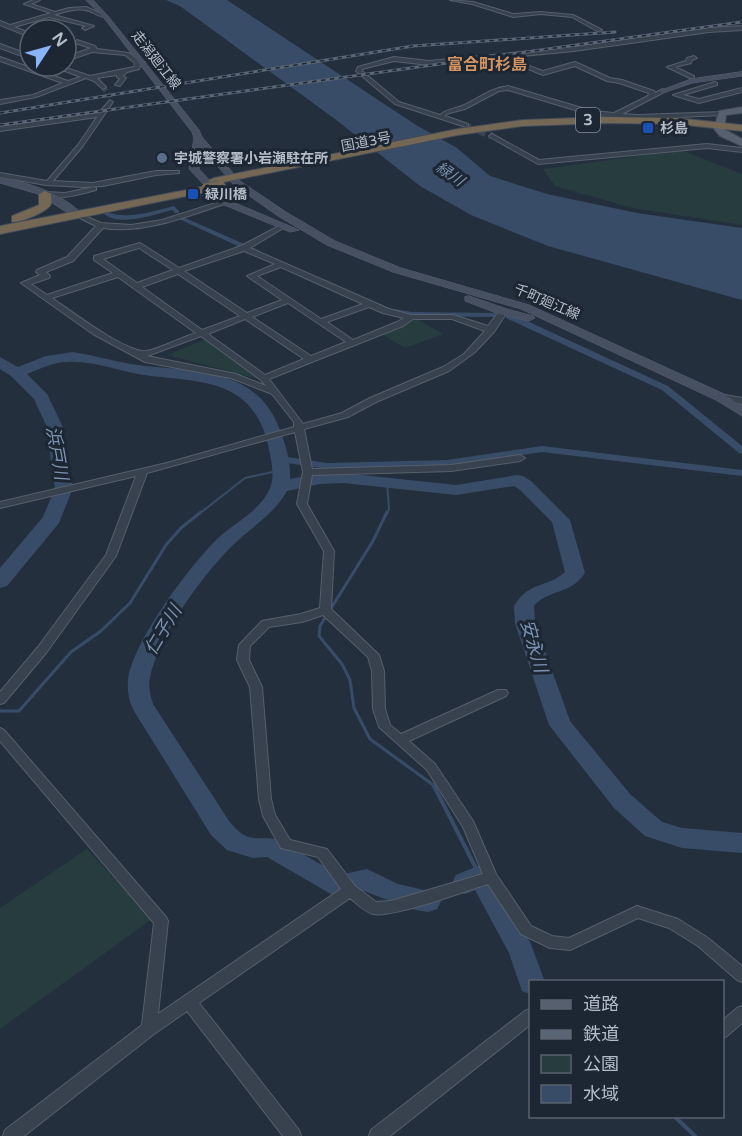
<svg xmlns="http://www.w3.org/2000/svg" width="742" height="1136" font-family="'Varela Round','Noto Sans JP',sans-serif">
<rect width="100%" height="100%" fill="#242f3e"/>
<g fill="#263c3f">
<polygon points="681,150 742,174 742,225 632,208 555,186 543,169"/>
<polygon points="417,319 443,334 405,348 381,334"/>
<polygon points="206,339 262,380 168,355"/>
<polygon points="87,849 152,919 0,1029 0,908"/>
</g>
<polygon fill="#394c67" points="166,0 227,0 416,125 457,148 490,176 547,194 637,213 742,228 742,300 548,246 471,215 420,186 335,119 180,6"/>
<g fill="none" stroke-linecap="round" stroke-linejoin="round">
<polyline stroke="#394c67" stroke-width="1.5" points="11,102 48,92"/>
<g stroke="#394c67" stroke-width="2">
<polyline points="199,514 245,478 282,470"/>
<polyline points="387,514 389,509 387,482"/>
</g>
<g stroke="#394c67" stroke-width="3">
<polyline points="387,512 373,541 320,626 319,636 342,664 350,680 354,708 370,739 436,787"/>
<polyline points="0,711 19,711 71,652 101,631 130,603 166,545 181,528 201,512"/>
</g>
<g stroke="#394c67" stroke-width="4">
<polyline points="434,786 480,876"/>
<polyline points="674,1116 695,1136"/>
</g>
<g fill="#394c67" fill-rule="evenodd">
<path d="M174 206 179 211V213H175L172 210C152 215 121 227 104 214L107 212C128 220 153 211 174 206Z"/>
<polygon points="181,218 185,218 260,251 253,253 181,220"/>
<polygon points="388,308 412,312 495,313 499,315 495,317 412,316 388,312"/>
<polygon points="506,314 512,314 668,386 742,446 742,454 739,453 662,390 506,318"/>
<polygon points="542,446 742,470 742,476 542,452 447,466 328,469 280,462 275,459 280,456 328,463 447,460"/>
</g>
<g fill="#394c67" fill-rule="evenodd">
<path d="M73 352C93 355 112 361 131 364 189 373 256 364 280 430 286 446 291 463 290 479L320 474 343 473 456 485 517 475 523 476 531 481 570 520 585 573C571 595 548 589 534 606L535 623 570 721 630 794 662 822 682 828 742 833V853L682 848 645 836 614 808 549 725 515 623 514 606C530 580 546 589 565 572L552 522 519 489 514 486 456 495 343 483 320 484 287 491C273 516 248 529 229 549 200 579 159 635 150 677 148 686 150 695 153 704L229 821C233 825 238 832 244 835 254 841 268 836 279 840L339 875 367 869 398 884 437 893 441 901 437 909 428 912 411 909 364 891 336 897 267 857 253 858 227 850 211 835 134 711C129 702 127 691 128 680 133 641 189 567 217 539 233 524 256 513 267 494 276 481 272 464 269 449 255 382 209 382 151 376 123 373 94 360 66 362 53 362 40 369 27 374L47 394 62 425 73 488 59 523 7 586 0 588V568L43 517 55 488 46 425 34 399 11 376 0 369V357L18 367 46 356Z"/>
<polygon points="480,865 489,868 530,942 545,982 530,982 530,994 522,991 509,953 475,890 465,894 456,891 452,883 456,875"/>
</g>
<g stroke="#3a4453" stroke-width="5" stroke-dasharray="5 3" stroke-linecap="butt">
<polyline points="103,87 109,95 110,102"/>
<polyline points="466,125 483,132"/>
</g>
<polyline stroke="#3a4453" stroke-width="7" stroke-dasharray="7 4" stroke-linecap="butt" points="479,131 492,136"/>
<g stroke="#565f6c" stroke-width="2">
<g id="street">
<path d="M33 0H40L31 4 55 12 69 8 86 7 108 17C100 19 94 11 85 10 75 8 64 12 54 15L94 26 85 30 82 28 86 26 49 17 14 27 30 33V37L0 25V21L10 25 51 13 24 4Z"/>
<polygon points="450,0 473,2 513,14 541,12 573,15 602,30 597,31 572,17 541,14 513,17 472,4"/>
<path d="M742 26V30L709 32 574 51 429 65 394 61 362 69V71L399 102 440 115C446 109 455 109 462 106 478 99 491 88 508 86L592 111 614 113 648 96 649 93 619 83 607 81 575 66 543 75 526 68 529 66 543 71 575 62 610 78 622 80 654 91 655 93 663 89 666 91 622 114 638 115 724 112 725 113 722 115 638 119 592 115 508 90 499 91 465 109 446 114 445 116 468 124V126L466 127 395 104 356 71 358 67 394 57 429 61 574 47 709 28Z"/>
<polygon points="77,40 95,46 97,49 129,53 139,61 145,62 141,64 139,69 127,72 123,76 126,78 120,86 115,85 120,79 117,77 117,75 97,78 106,87 103,89 94,81 86,78 36,97 0,104 0,100 33,95 63,83 0,61 0,57 68,81 81,77 52,66 60,66 90,76 134,67 135,63 125,55 92,52 66,61 66,57 91,48 75,43"/>
<polygon points="0,44 30,55 30,59 0,48"/>
<polygon points="694,56 697,58 692,60 691,63 675,67 694,76 694,78 690,78 667,67 686,61 687,58"/>
<polygon points="715,82 717,83 717,85 683,95 699,99 742,88 742,92 699,103 673,95"/>
<polygon points="110,100 113,102 82,147 53,181 93,183 156,171 179,171 179,173 156,175 103,186 83,187 46,185 0,177 0,173 47,181 78,145 97,117 0,131 0,127 99,113"/>
<polygon points="492,134 539,160 707,144 742,148 742,152 707,148 538,164 490,137 489,136"/>
<path d="M94 187 96 188V190C80 194 57 202 42 194L45 192 65 193Z"/>
<path d="M225 200 228 202 227 203C187 216 146 234 103 228L73 261 46 272 50 276 49 278 31 284 47 295 113 273 94 260V256L140 243 179 268 241 246 283 224 287 226 285 227 250 248 389 309 411 315H453L488 326 500 310H506L507 312 494 332 475 352 449 371 376 402 348 417 304 429 312 469 451 465 520 455 525 458 520 461 451 471 312 475 307 504 334 551 331 609 379 655 384 671 385 709 390 725 401 734 498 690H506L508 693 506 696 409 741 435 764 473 821 496 874 531 926 552 936 569 938 637 906 678 919 708 938 742 966V982L737 980 698 946 669 928 638 918 570 950 550 948 521 934 488 884C465 891 393 918 373 914 365 912 356 903 350 898L199 1003 299 1130 301 1136H283L187 1011 154 1034 24 1136H3L5 1130 142 1025 154 923 0 741V728L4 730 166 917 168 921 158 1014 341 889 318 857 281 848 263 816 259 799 250 687 237 660 239 645 262 621 301 614 320 608 324 551 297 504 303 472 295 432 147 473 116 556 46 653 4 703 0 704V692L38 647 106 555 136 476 0 508V502L167 463 294 427V422L272 394 231 378 145 362 93 334 21 283 40 275 36 272 37 270 67 257 96 226 76 216V214H80L101 223 131 225 162 220ZM139 248 173 270 137 283 103 259ZM244 251 275 264 247 276 282 300 247 313 184 271ZM281 267 363 304 321 319 257 276ZM178 274 240 316 202 330 142 287ZM118 277 196 333C183 337 158 349 147 351 127 354 71 311 52 298ZM288 303 346 342 311 356 252 317ZM369 307 383 313 404 318 397 322 353 340 327 322ZM245 319 304 359 265 375 208 334ZM413 319H452L485 331 464 354 443 367 370 398 342 413 303 424 269 379 403 326ZM201 336 261 380 266 386 236 374 147 356ZM323 615 368 657 372 671 373 709 379 727 427 770 463 827 483 874 391 901 376 902 355 886 327 849 290 840 275 815 271 799 262 687 249 660 250 646 269 627 302 622Z"/>
<polygon points="720,394 742,398 742,404 717,399 717,395"/>
<polygon points="742,1006 742,1023 727,1036 722,1038 722,1021 737,1008"/>
<polygon points="530,1009 530,1025 390,1136 369,1136 371,1130 525,1011"/>
</g>
</g>
<g stroke="#565f6c" stroke-width="1">
<g id="secondary">
<polygon points="86,0 93,0 108,16 199,130 202,137 240,181 286,212 335,241 401,268 529,305 724,394 742,406 742,416 716,400 521,309 393,272 327,245 278,216 234,185 201,147 199,169 228,200 299,230 290,232 222,204 189,169 194,138 192,132 104,18"/>
<polygon points="742,72 742,76 692,83 663,93 659,91 691,79"/>
<path d="M0 177C29 183 62 193 83 215L74 217 38 194 0 183Z"/>
<polygon points="469,296 507,309 533,316 535,318 529,321 499,314 465,301 465,297"/>
</g>
</g>
<g stroke="#414a57" stroke-width="2">
<polygon id="primary" points="742,107 742,113 726,115 724,129 742,139 742,146 720,136 714,129 719,111"/>
</g>
<g stroke="#434c59" stroke-width="2">
<g id="highway">
<polygon points="607,117 677,118 742,125 742,131 677,124 607,123 523,126 458,135 214,184 208,181 214,178 458,129 523,120"/>
<polygon points="207,186 213,189 211,191 0,234 0,226"/>
<path d="M45 191 51 194C51 197 52 201 51 204 48 212 19 223 12 222V216L39 205V194Z"/>
</g>
</g>
<use href="#street" fill="#38414e" fill-rule="evenodd"/>
<use href="#secondary" fill="#465061" fill-rule="evenodd"/>
<use href="#primary" fill="#56606e" fill-rule="evenodd"/>
<use href="#highway" fill="#746855" fill-rule="evenodd"/>
<g stroke="#5a6575" stroke-width="3">
<g id="rail">
<polyline points="0,113 413,46 615,32"/>
<polyline points="0,125 742,22"/>
</g>
</g>
<use href="#rail" stroke="#1d2633" stroke-width="1.5" stroke-dasharray="4.5" stroke-linecap="butt"/>
<g stroke="#434c59" stroke-width="13" stroke-linecap="butt">
<polyline id="highway-bridge" points="207,189 220,187"/>
</g>
<use href="#highway-bridge" stroke="#746855" stroke-width="12"/>
</g>
<g fill="#1a4fb4" stroke="#1d2633" stroke-width="2">
<rect x="642" y="122" width="12" height="12" rx="3"/>
<rect x="187" y="188" width="12" height="12" rx="3"/>
</g>
<circle fill="#5c6f8a" stroke="#1d2633" stroke-width="2" cx="162" cy="158" r="6"/>
<g text-anchor="middle" dominant-baseline="central" stroke-width="6" stroke-linejoin="round" paint-order="stroke">
<g font-size="14" fill="#b4bcc9" stroke="#1d2633">
<text transform="translate(156 60) rotate(52)">走潟廻江線</text>
<text transform="translate(366 142) rotate(-11)">国道3号</text>
<text transform="translate(547 302) rotate(23)">千町廻江線</text>
</g>
<g font-size="14" font-weight="bold" fill="#b4bcc9" stroke="#1d2633" text-anchor="start">
<text x="660" y="128">杉島</text>
<text x="174" y="158">宇城警察署小岩瀬駐在所</text>
<text x="205" y="194">緑川橋</text>
</g>
<rect fill="#1d2633" stroke="#878f9c" stroke-width="1.5" x="576" y="108" width="24" height="24" rx="4.5"/>
<g font-size="15" font-weight="bold" fill="#b4bcc9">
<text x="588" y="120">3</text>
</g>
<g font-size="15" font-style="italic" fill="#7c92b1" stroke="#1d2633">
<text transform="translate(450 174) rotate(35)">緑川</text>
</g>
<g font-size="16" font-weight="bold" fill="#d59563" stroke="#1d2633">
<text x="487" y="65">富合町杉島</text>
</g>
<g font-size="18" font-style="italic" fill="#7c92b1" stroke="#1d2633">
<text transform="translate(57 453) rotate(80)">浜戸川</text>
<text transform="translate(163 630) rotate(-59)">仁子川</text>
<text transform="translate(534 646) rotate(74)">安永川</text>
</g>
</g>
<rect x="529" y="980" width="195" height="138" fill="#1d2633" stroke="#59626f" stroke-width="1.5"/>
<rect x="541" y="1000" width="30" height="9" fill="#56606e" stroke="#59626f" stroke-width="1.5"/>
<text x="583" y="1010" font-size="18" fill="#b4bcc9">道路</text>
<rect x="541" y="1030" width="30" height="9" fill="#5a6575" stroke="#59626f" stroke-width="1.5"/>
<text x="583" y="1040" font-size="18" fill="#b4bcc9">鉄道</text>
<rect x="541" y="1055" width="30" height="18" fill="#263c3f" stroke="#59626f" stroke-width="1.5"/>
<text x="583" y="1070" font-size="18" fill="#b4bcc9">公園</text>
<rect x="541" y="1085" width="30" height="18" fill="#394c67" stroke="#59626f" stroke-width="1.5"/>
<text x="583" y="1100" font-size="18" fill="#b4bcc9">水域</text>
<g transform="translate(48 48) rotate(54)"><circle r="28" fill="#1d2633" stroke="#59626f" stroke-width="1.5"/>
<path d="M0-4.5L10 22L0 15L-10 22Z" fill="#8ab4f8"/>
<text y="-9" font-size="16" font-weight="bold" text-anchor="middle" fill="#b4bcc9">N</text>
</g>
</svg>
